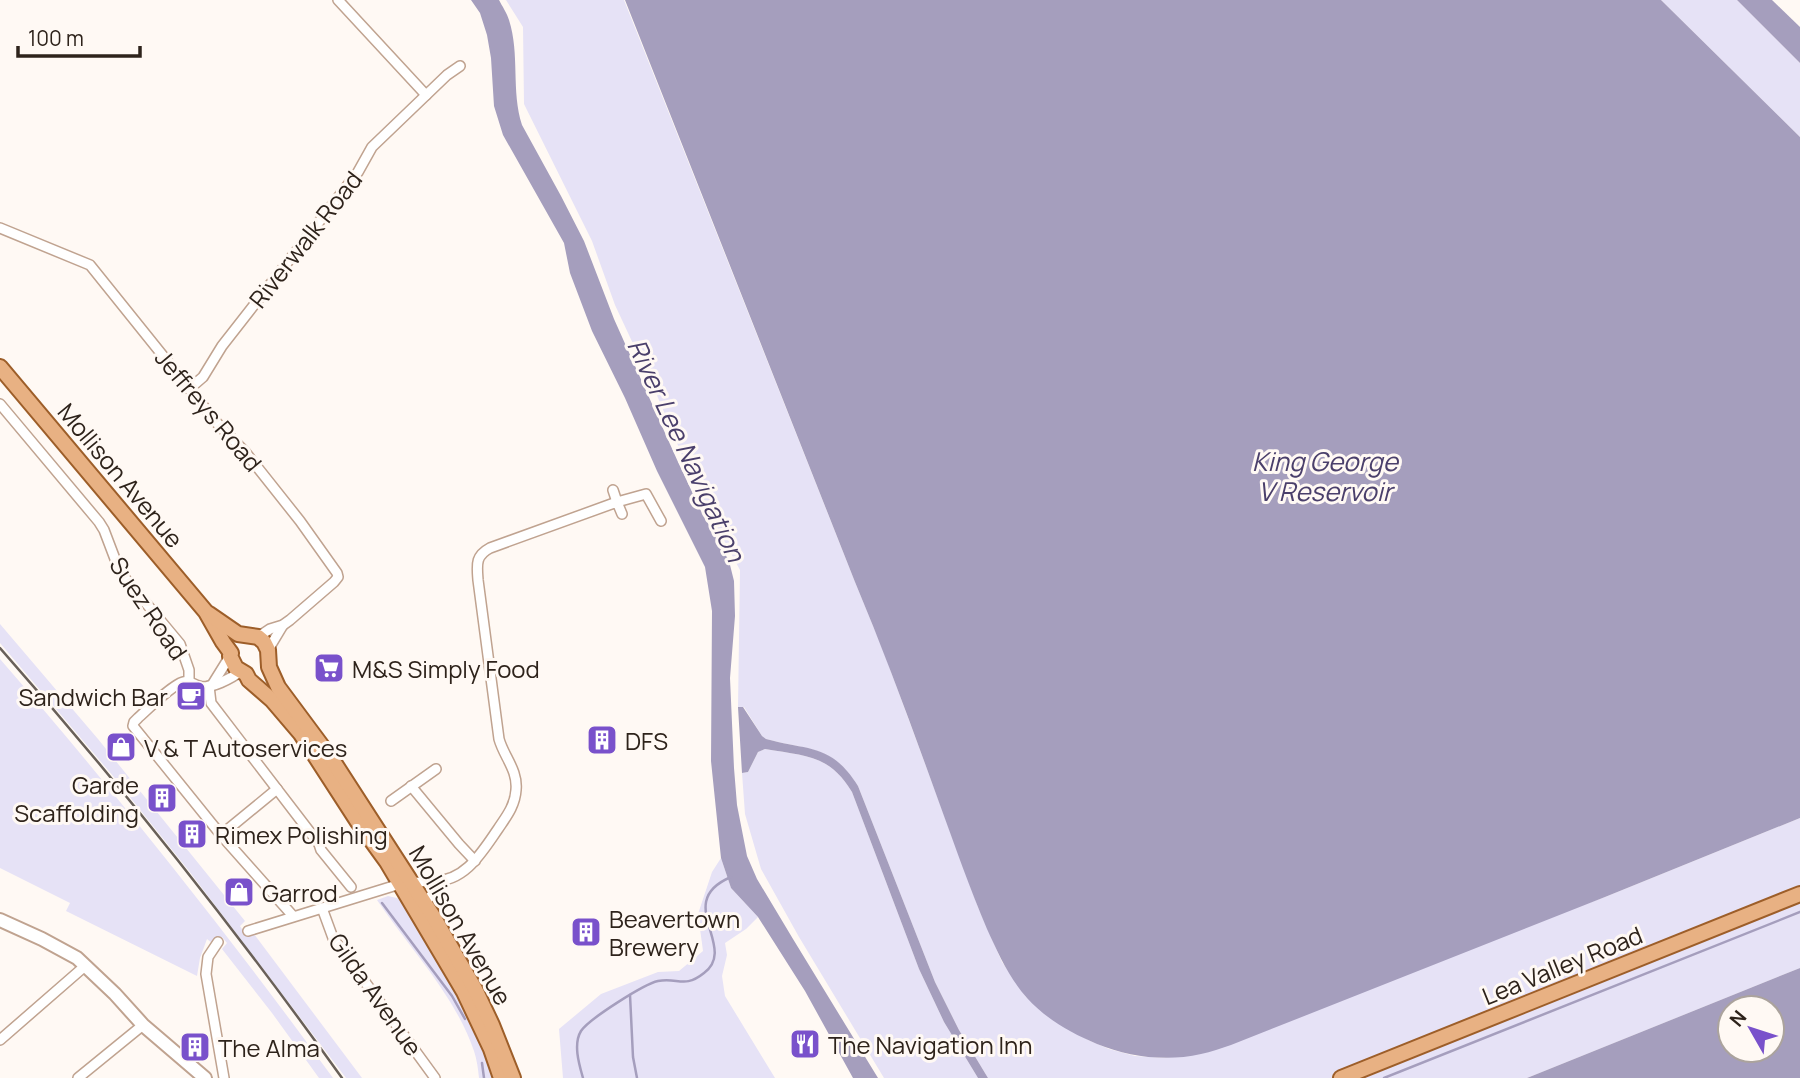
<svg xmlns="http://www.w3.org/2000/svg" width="1800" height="1078" font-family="Manrope,sans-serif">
<rect width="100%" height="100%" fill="#fff9f4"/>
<g fill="#e6e2f6">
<path d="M506 0H624L855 582 883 650 978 907 1002 962 1026 997 1088 1040 1109 1049 1135 1056 1166 1058 1605 897 1800 818V968L1527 1078H988L959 1030 935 982 858 786C831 744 809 751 766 739L762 736 744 707H738L740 570 695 486 656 393 615 305 592 241 524 104 523 27Z"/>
<polygon points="1661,0 1737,0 1800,63 1800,137"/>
<polygon points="0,624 98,739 245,921 240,926 247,937 254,934 362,1078 346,1078 189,871 113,776 0,643"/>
<path d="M0 659C117 794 228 934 333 1078H319L272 1013 222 949 227 943 222 937 212 943 207 939 200 958 197 976 66 911 70 903 0 868Z"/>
<path d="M765 749C805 756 829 754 852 792L919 969 944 1022 978 1078H884L799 937 761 869 745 814 742 773 748 772 758 752Z"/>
<polygon points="721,858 731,888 758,917 746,929 725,943 727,955 722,976 725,996 775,1078 563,1078 559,1029 601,994 658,972 679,971 703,951 698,914 712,872"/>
<path d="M388 896 401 899 407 906 450 978 479 1036 494 1078H479C478 1069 477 1060 474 1051 455 995 410 949 377 900Z"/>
</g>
<g fill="#a59ebd" fill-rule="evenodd">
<path d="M471 0H499C502 6 507 13 509 20 520 54 511 91 522 125L561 196 584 241 614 319 678 462 701 511 729 561 734 581 735 616 730 678 734 768 737 805 747 856 757 879 793 939 878 1078H853L805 991 758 917 731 888 721 858 711 761 712 611 705 567 657 471 625 398 592 331 570 273 564 243 503 135 494 106 491 58 487 35 480 13Z"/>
<path d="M625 0H1661L1800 137V818L1605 897 1231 1045C1221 1048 1211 1052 1201 1054 1166 1062 1129 1057 1097 1044 1071 1033 1046 1019 1027 998 1009 978 998 953 987 929 970 889 955 846 940 805 913 730 886 656 855 582Z"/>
<polygon points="1737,0 1772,0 1800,27 1800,63"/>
<path d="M738 707H743L762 736 766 739C809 751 831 743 858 786L935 982 959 1030 988 1078H978L944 1022 919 969 852 792C829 754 805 756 765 749L758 752 748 772 742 773Z"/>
<path d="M1800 968V1078H1527ZM1730 1008H1772V1050H1730Z"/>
</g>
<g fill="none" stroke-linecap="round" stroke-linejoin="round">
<g stroke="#a59ebd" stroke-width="2.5">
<polyline points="382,903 452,996 465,1019"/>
<polyline points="630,995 633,1057 637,1078"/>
<polyline points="482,1063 484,1078"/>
<path d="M583 1078C579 1064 573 1044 581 1031 589 1019 644 984 658 981 678 977 684 989 704 973 739 947 672 902 731 877"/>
<polyline points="1384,1078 1800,912"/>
</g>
<g stroke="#c0a390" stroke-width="12">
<g id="street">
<polyline points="338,0 426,95"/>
<polyline points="0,228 90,265 217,423 246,453 300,521 337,573 338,577 334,582 290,620 283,625 270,629 258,637"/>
<polyline points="189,389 203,377 222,346 358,172 372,147 447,75 460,66"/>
<polyline points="0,404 99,522 104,530 120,572 180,644 189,670 189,681"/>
<polyline points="613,490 617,502 646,494 661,521"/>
<polyline points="268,650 283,625"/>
<path d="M241 671C232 678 210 690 199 686 192 684 190 680 183 682 172 685 148 709 138 718L134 722 133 726 221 835 293 916"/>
<polyline points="212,685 230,656"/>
<polyline points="209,686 211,703 319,844 321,850 351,887"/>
<polyline points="411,786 459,844 475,861"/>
<polyline points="391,801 436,769"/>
<polyline points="221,835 277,789"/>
<path d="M411 882C419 883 426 881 433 881 465 882 482 852 498 829 506 817 515 806 516 790 518 770 504 757 499 739L478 580C477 565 475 556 490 548L617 502 622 514"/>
<path d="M425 905C429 896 436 891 440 882"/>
<polyline points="322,908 333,938 435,1078"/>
<polyline points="248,931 400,884"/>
<polyline points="218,942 208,957 206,974 224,1078"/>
<polyline points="0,1040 85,966"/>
<polyline points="78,1078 143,1025"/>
</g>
</g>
<g stroke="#c0a390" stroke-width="16">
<polyline id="secondary" points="0,920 42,939 77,958 115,994 143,1025 205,1078"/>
</g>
<g stroke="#9d5e29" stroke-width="18">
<g id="primary">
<polyline points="0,367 206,612 223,642 231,653 230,656 236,668 246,674 249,680 272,700 301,734 358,822 387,862 464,992 491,1049 501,1078"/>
<polyline points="209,614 238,634 258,637 264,642 268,650 269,667 278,687 333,761 433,916 475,989 492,1025 513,1078"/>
<polyline points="1341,1078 1800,894"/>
</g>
</g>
<use href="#street" stroke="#fff" stroke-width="9"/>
<use href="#secondary" stroke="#fff" stroke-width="12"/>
<use href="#primary" stroke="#e8b183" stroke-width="14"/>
<path stroke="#696059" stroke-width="2.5" d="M0 648C121 785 236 930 342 1078"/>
</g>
<defs>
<g id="supermarket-square" transform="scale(1.575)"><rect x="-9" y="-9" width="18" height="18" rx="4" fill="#7951cb" stroke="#fff9f4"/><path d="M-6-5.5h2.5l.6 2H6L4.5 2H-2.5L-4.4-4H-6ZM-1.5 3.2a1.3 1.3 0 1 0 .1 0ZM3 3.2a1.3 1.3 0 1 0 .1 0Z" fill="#fff"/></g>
<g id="cafe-square" transform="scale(1.575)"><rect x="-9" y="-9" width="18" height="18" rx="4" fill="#7951cb" stroke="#fff9f4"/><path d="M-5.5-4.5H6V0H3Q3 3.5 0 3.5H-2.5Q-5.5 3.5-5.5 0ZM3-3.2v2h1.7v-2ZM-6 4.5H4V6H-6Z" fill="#fff"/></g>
<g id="building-square" transform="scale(1.575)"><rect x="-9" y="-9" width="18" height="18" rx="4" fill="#7951cb" stroke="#fff9f4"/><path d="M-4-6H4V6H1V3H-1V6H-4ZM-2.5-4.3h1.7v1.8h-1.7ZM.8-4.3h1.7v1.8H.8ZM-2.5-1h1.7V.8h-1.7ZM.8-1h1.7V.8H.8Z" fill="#fff"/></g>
<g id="shop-square" transform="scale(1.575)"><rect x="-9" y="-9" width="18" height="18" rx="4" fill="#7951cb" stroke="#fff9f4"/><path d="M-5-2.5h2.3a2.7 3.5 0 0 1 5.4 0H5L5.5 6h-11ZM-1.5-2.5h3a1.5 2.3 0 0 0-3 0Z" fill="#fff"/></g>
<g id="restaurant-square" transform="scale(1.575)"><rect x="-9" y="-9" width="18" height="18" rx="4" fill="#7951cb" stroke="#fff9f4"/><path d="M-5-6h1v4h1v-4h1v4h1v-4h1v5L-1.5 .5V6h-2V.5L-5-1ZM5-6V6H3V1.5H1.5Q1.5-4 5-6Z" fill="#fff"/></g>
</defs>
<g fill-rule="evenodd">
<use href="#supermarket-square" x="329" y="668"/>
<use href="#cafe-square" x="191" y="696"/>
<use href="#building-square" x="602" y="740"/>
<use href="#shop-square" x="121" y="747"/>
<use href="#building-square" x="162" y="798"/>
<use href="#building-square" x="192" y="834"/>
<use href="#shop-square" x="239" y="892"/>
<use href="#building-square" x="586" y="932"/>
<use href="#restaurant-square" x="805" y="1044"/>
<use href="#building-square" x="195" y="1047"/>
</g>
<g text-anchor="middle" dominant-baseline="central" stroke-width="6" stroke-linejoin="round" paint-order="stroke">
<g font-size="24" fill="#2e231b" stroke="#fff9f4">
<text transform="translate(305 239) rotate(-52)">Riverwalk Road</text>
<text transform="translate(209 410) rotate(50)">Jeffreys Road</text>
<text transform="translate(121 475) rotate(50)">Mollison Avenue</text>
<text transform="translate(149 608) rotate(56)">Suez Road</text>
<text transform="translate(461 925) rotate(60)">Mollison Avenue</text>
<text transform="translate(1562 965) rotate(-22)">Lea Valley Road</text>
<text transform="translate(376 994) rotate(55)">Gilda Avenue</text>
</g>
<g font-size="24" fill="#2e231b" stroke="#fff9f4" text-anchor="start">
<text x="352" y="668">M&amp;S Simply Food</text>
<text x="168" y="696" text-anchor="end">Sandwich Bar</text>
<text x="625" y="740">DFS</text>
<text x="144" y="747">V &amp; T Autoservices</text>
<text x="139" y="784" text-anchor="end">Garde<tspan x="139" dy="28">Scaffolding</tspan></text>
<text x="215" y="834">Rimex Polishing</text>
<text x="262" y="892">Garrod</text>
<text x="609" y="918">Beavertown<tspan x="609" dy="28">Brewery</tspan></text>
<text x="828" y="1044">The Navigation Inn</text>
<text x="218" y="1047">The Alma</text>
</g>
<g font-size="26" font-style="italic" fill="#4a3f6b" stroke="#fff9f4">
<text transform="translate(687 450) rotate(65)">River Lee Navigation</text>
<text x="1325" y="461">King George<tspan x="1325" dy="30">V Reservoir</tspan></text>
</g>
</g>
<g transform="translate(1751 1029) rotate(309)"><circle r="33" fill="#fff9f4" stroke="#aba39d" stroke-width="2"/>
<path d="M0-5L12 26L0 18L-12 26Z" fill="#7951cb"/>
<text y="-10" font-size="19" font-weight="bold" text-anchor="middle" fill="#2e231b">N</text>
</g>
<path d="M18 46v10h122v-10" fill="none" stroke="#2e231b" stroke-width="3.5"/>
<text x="28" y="46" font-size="21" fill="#2e231b" stroke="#fff9f4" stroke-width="5" paint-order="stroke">100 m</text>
</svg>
